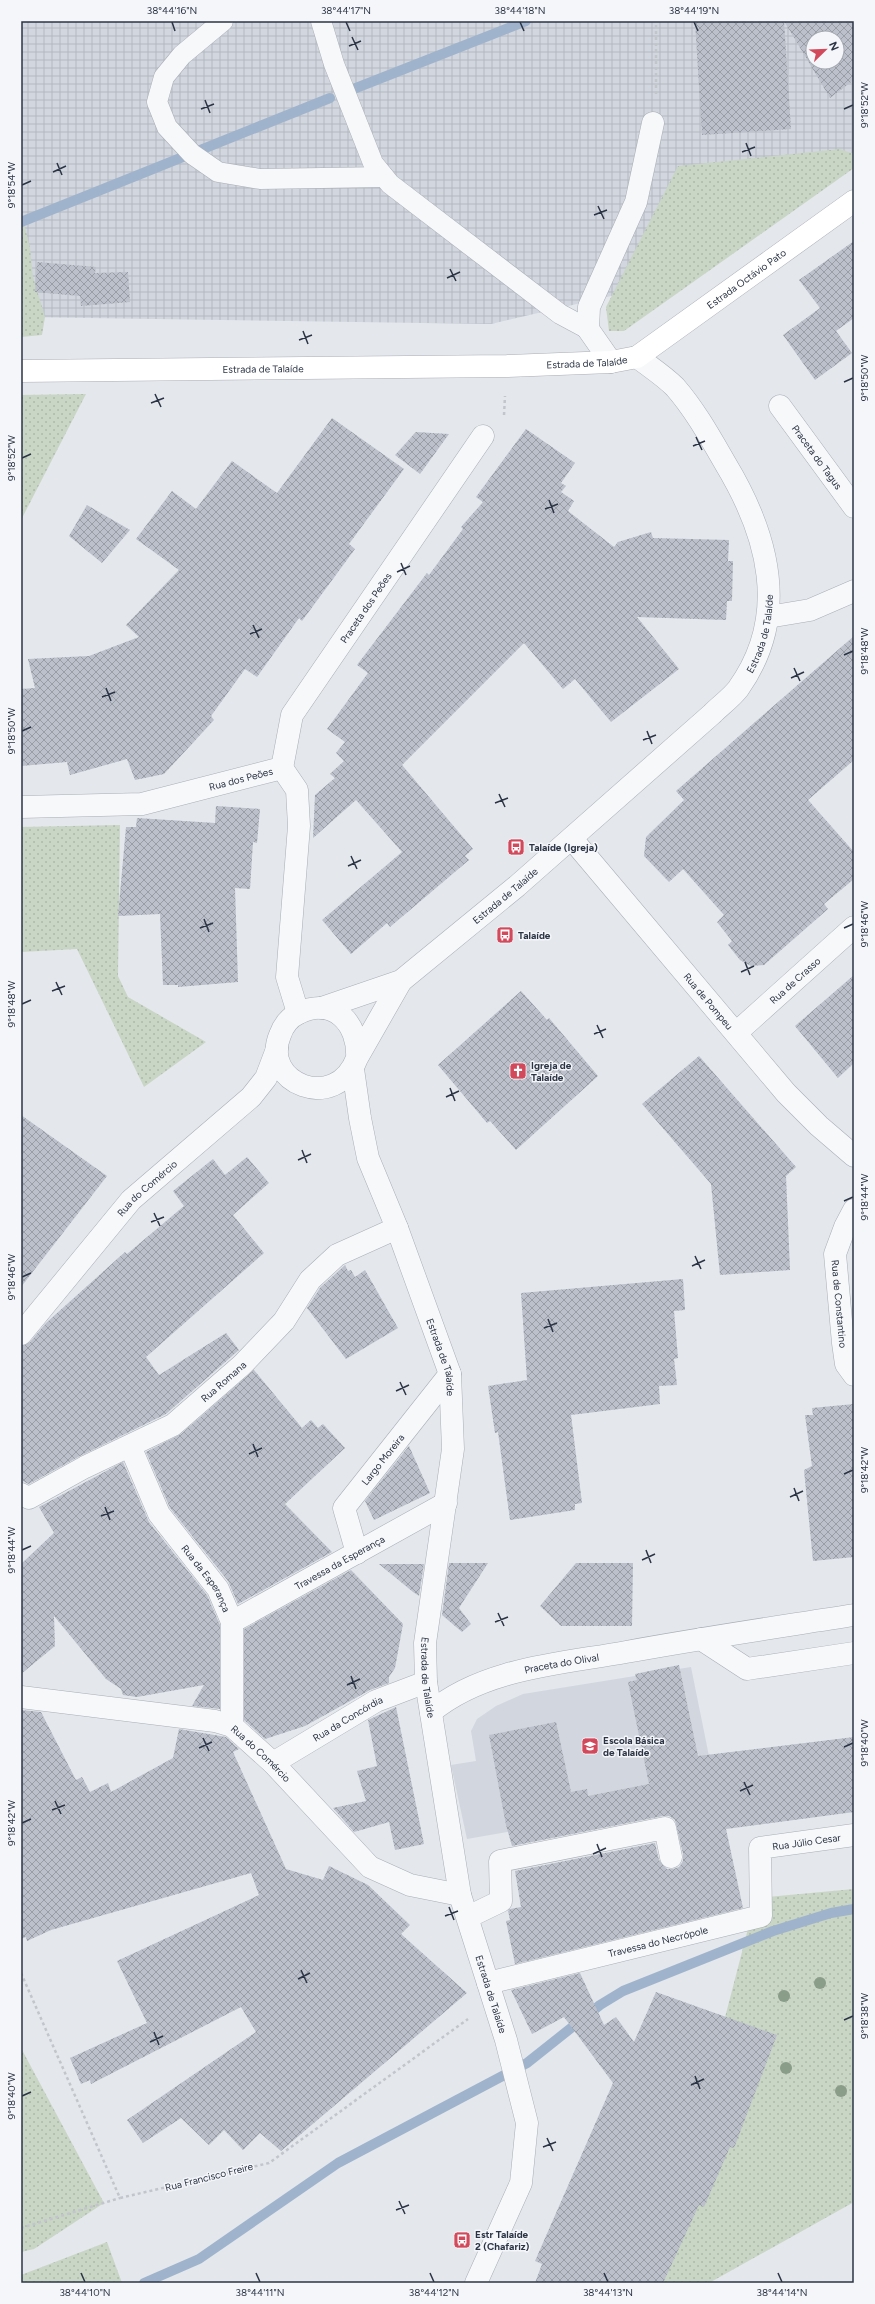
<svg xmlns="http://www.w3.org/2000/svg" width="875" height="2304" font-family="Figtree,sans-serif">
<defs>
<pattern id="industrial-grid" width="8" height="8" patternUnits="userSpaceOnUse"><rect width="8" height="8" fill="#d2d6de"/><path d="M0 4h8M4 0v8" fill="none" stroke="#b4b8c0"/></pattern>
<pattern id="grass-dots" width="8" height="8" patternUnits="userSpaceOnUse"><rect width="8" height="8" fill="#c9d6c5"/><path d="M2 2h.1M6 6h.1" fill="none" stroke="#adb8ab" stroke-width="1.8" stroke-linecap="round"/></pattern>
<pattern id="building-cross-hatch" width="8" height="8" patternUnits="userSpaceOnUse"><rect width="8" height="8" fill="#bbc0ca"/><path d="M0 0l8 8M0 8l8-8" fill="none" stroke="#989da6"/></pattern>
</defs>
<rect width="100%" height="100%" fill="#e4e7ec"/>
<polygon fill="#d2d6de" points="691,1667 714,1781 690,1800 467,1839 451,1765 476,1761 471,1731 477,1719 496,1706 523,1694"/>
<path fill="url(#industrial-grid)" fill-rule="evenodd" d="M21 21H854V162L680 280 491 324 21 317ZM813 38H837V62H813Z"/>
<g fill="url(#grass-dots)">
<polygon points="840,149 854,154 854,168 624,331 609,331 606,307 678,166"/>
<polygon points="21,210 30,248 33,277 45,317 42,335 21,337"/>
<polygon points="86,394 21,520 21,395"/>
<polygon points="120,825 118,976 128,997 206,1042 144,1087 77,949 21,952 21,827"/>
<polygon points="854,1889 854,2202 709,2283 649,2283 722,2029 756,1898"/>
<polygon points="21,2048 104,2203 34,2249 21,2252"/>
<polygon points="107,2242 122,2283 21,2283 21,2275"/>
</g>
<g fill="none" stroke-linecap="round" stroke-linejoin="round">
<g stroke="#9fb4cc" stroke-width="10">
<polyline points="356,88 526,21"/>
<polyline points="21,222 330,98"/>
<polyline points="144,2283 199,2259 338,2163 527,2063 600,2005 623,1991 773,1931 831,1913 854,1909"/>
</g>
</g>
<g fill="url(#building-cross-hatch)" fill-rule="evenodd">
<polygon points="695,21 784,21 791,129 702,135"/>
<path d="M784 21H854V80L830 98ZM813 38H837V62H813Z"/>
<polygon points="854,241 854,318 836,331 852,353 815,380 783,335 820,308 799,280"/>
<polygon points="37,262 96,267 95,273 128,272 130,302 81,306 80,296 35,292"/>
<polygon points="332,418 404,469 349,544 355,549 302,621 299,618 257,677 245,669 211,716 214,720 164,774 135,780 127,759 70,775 67,762 21,766 21,689 35,688 28,659 89,656 139,637 126,625 179,570 136,539 172,491 196,509 232,461 277,493"/>
<polygon points="526,429 575,463 561,483 566,486 561,492 574,501 568,511 614,547 618,542 651,532 653,538 729,540 728,561 733,561 732,601 727,601 726,620 637,617 679,669 611,722 575,679 563,689 524,643 402,765 473,849 465,856 469,860 390,927 387,923 351,954 322,920 402,852 356,800 313,838 315,795 335,778 330,774 344,761 336,753 345,742 327,729 368,673 357,665 427,573 429,575 463,529 461,527 483,502 476,497"/>
<polygon points="416,432 449,434 420,474 395,455"/>
<polygon points="87,505 130,530 102,563 69,536"/>
<polygon points="854,636 854,760 808,800 854,852 854,879 824,904 828,909 764,965 751,966 740,960 728,945 732,941 717,922 724,915 683,869 669,882 644,856 646,837 684,800 676,791"/>
<polygon points="216,806 260,809 257,843 253,842 250,889 235,888 238,982 178,987 178,985 163,985 160,914 118,916 126,827 136,827 137,818 215,823"/>
<polygon points="854,975 854,1063 838,1078 795,1026"/>
<polygon points="521,991 547,1020 549,1018 598,1076 516,1150 490,1121 487,1123 438,1065"/>
<polygon points="699,1056 796,1167 786,1176 790,1270 720,1275 711,1184 642,1104"/>
<polygon points="21,1115 107,1176 21,1287"/>
<polygon points="247,1157 269,1183 233,1215 264,1253 146,1357 159,1375 226,1333 239,1350 166,1414 80,1456 29,1484 24,1482 21,1477 21,1346 30,1342 46,1323 125,1252 127,1254 184,1206 173,1191 213,1159 225,1175"/>
<polygon points="345,1265 348,1271 351,1270 355,1277 365,1270 398,1328 346,1359 307,1308 320,1288"/>
<polygon points="683,1279 685,1310 674,1311 678,1358 674,1359 677,1385 659,1386 660,1404 571,1415 582,1503 575,1504 575,1510 510,1520 498,1432 495,1433 488,1386 527,1380 521,1293"/>
<polygon points="254,1370 302,1428 311,1420 318,1428 323,1424 345,1448 285,1504 332,1552 238,1604 228,1581 170,1508 146,1452 181,1434"/>
<polygon points="854,1404 854,1557 813,1561 804,1470 812,1466 805,1415 813,1415 812,1408"/>
<polygon points="409,1446 430,1493 374,1520 365,1501"/>
<polygon points="123,1462 149,1522 207,1595 220,1625 220,1709 192,1706 204,1685 137,1697 123,1695 121,1689 106,1679 54,1616 55,1646 21,1674 21,1564 54,1533 39,1507"/>
<polygon points="449,1563 488,1563 459,1608 471,1624 462,1632 442,1615"/>
<polygon points="576,1563 633,1563 632,1626 561,1626 540,1606"/>
<polygon points="379,1564 424,1564 419,1596 413,1592"/>
<polygon points="351,1570 403,1624 395,1668 389,1677 389,1683 370,1690 305,1726 265,1739 244,1720 244,1629"/>
<polygon points="679,1665 698,1756 854,1737 854,1812 726,1829 743,1908 515,1964 506,1921 510,1920 508,1911 510,1909 521,1907 515,1871 655,1843 659,1860 667,1869 673,1869 679,1867 683,1861 683,1854 675,1820 669,1816 663,1816 512,1846 506,1825 489,1735 556,1722 571,1792 587,1789 588,1796 649,1784 628,1682 637,1680 635,1674"/>
<polygon points="396,1707 424,1844 395,1850 389,1822 354,1832 333,1808 366,1801 357,1771 377,1766 368,1720"/>
<polygon points="21,1710 41,1712 76,1780 82,1777 90,1792 108,1783 111,1792 173,1758 179,1729 226,1737 239,1749 233,1752 286,1869 323,1880 329,1866 368,1885 410,1925 401,1934 467,1993 281,2151 260,2133 243,2150 224,2130 209,2145 181,2118 143,2143 127,2120 256,2032 241,2007 91,2084 90,2080 81,2084 70,2058 147,2023 117,1961 259,1895 251,1873 51,1930 27,1941 26,1937 21,1939"/>
<polygon points="580,1973 604,2025 616,2017 634,2042 656,1992 777,2035 734,2148 730,2147 704,2207 699,2205 663,2283 535,2283 542,2264 535,2261 613,2083 564,2017 532,2034 511,1990"/>
</g>
<g fill="none" stroke-linecap="round" stroke-linejoin="round">
<g stroke="#a9aeb7" stroke-width="21">
<g id="lane">
<polyline points="223,21 182,55 164,77 157,102 167,127 192,154 218,172 260,179 384,177"/>
<polyline points="321,21 334,64 373,163 390,184 560,314 588,329"/>
</g>
</g>
<g stroke="#a9aeb7" stroke-width="23">
<g id="street">
<polyline points="611,362 588,329 589,307 636,202 653,123"/>
<path id="s1" d="M780 406 854 507"/>
<polyline points="768,617 810,610 854,591"/>
<path id="s2" d="M282 768 292 715 483 436"/>
<path id="s3" d="M21 807 142 804 282 768 297 790 299 826 287 977 298 1013"/>
<path id="s4" d="M572 839 786 1093 819 1126 854 1156"/>
<path id="s5" d="M322 1008 401 981 517 886 712 714C720 706 731 698 738 689 791 615 768 534 725 463 710 437 695 410 675 387 664 376 650 367 637 357"/>
<path id="s6" d="M736 1033 854 927"/>
<path d="M357 1058C359 1024 334 996 299 1013 290 1017 283 1026 280 1035 260 1083 336 1114 357 1058L401 981"/>
<path id="s7" d="M353 1069 360 1118 368 1158 397 1228 450 1374 453 1449 425 1643 426 1682 460 1895 506 2040 527 2123 521 2183 476 2283"/>
<path id="s8" d="M854 1210 845 1227 835 1254 843 1343 846 1364 854 1375"/>
<path id="s9" d="M21 1334 131 1200 251 1097 266 1078 277 1049"/>
<path id="s10" d="M130 1446 159 1514 218 1589 232 1622V1726"/>
<path id="s11" d="M21 1494 29 1498 85 1467 173 1425 242 1365 284 1321 310 1280 337 1255 397 1228"/>
<path id="s12" d="M357 1553 344 1508 450 1374"/>
<path id="s13" d="M232 1622 446 1503"/>
<polyline points="701,1639 747,1669 854,1653"/>
<path id="s14" d="M21 1697 215 1721 232 1726 273 1763 370 1867 410 1885 460 1895"/>
<path id="s15" d="M431 1712C484 1668 560 1664 626 1652 702 1638 778 1627 854 1615"/>
<path id="s16" d="M273 1763 376 1701 426 1682"/>
<polyline points="468,1917 501,1901 500,1861 665,1828 671,1857"/>
<path id="s17" d="M488 1983 761 1916 760 1848 854 1835"/>
</g>
</g>
<g stroke="#a9aeb7" stroke-width="23">
<g id="secondary">
<path id="s18" d="M21 371 507 366 611 362 637 357 854 201"/>
</g>
</g>
<g stroke="#c2c5cb" stroke-width="2.5" stroke-dasharray="3 3" stroke-linecap="butt">
<polyline points="656,94 656,21"/>
<polyline points="504,415 505,396"/>
<polyline points="21,1973 120,2198 269,2163 468,2019"/>
<polyline points="21,2228 120,2198"/>
</g>
<use href="#lane" stroke="#f7f8fa" stroke-width="20"/>
<use href="#street" stroke="#f7f8fa" stroke-width="22"/>
<use href="#secondary" stroke="#fff" stroke-width="22"/>
</g>
<g fill="#899d89">
<circle cx="820" cy="1983" r="6"/>
<circle cx="784" cy="1996" r="6"/>
<circle cx="786" cy="2068" r="6"/>
<circle cx="841" cy="2091" r="6"/>
</g>
<path fill="none" stroke="#2b3445" stroke-width="1.5" d="M172 22 175 31M346 22 350 31M520 22 524 31M694 22 698 31M352 37 358 50M349 46 361 41M205 100 210 113M201 109 214 104M844 109 853 105M746 143 751 156M742 152 755 147M57 163 62 175M53 172 66 166M22 185 31 181M598 206 604 219M594 215 607 210M450 269 456 281M447 278 460 272M303 331 308 344M299 340 312 335M844 382 853 378M155 394 161 407M151 403 164 398M696 437 702 450M693 446 705 441M22 458 31 454M549 500 554 513M545 509 558 504M401 563 406 575M397 572 410 566M253 625 259 638M250 634 262 629M844 655 853 651M794 668 800 681M791 678 804 672M106 688 111 701M102 697 115 692M22 731 31 727M647 731 652 744M643 740 656 735M499 794 505 807M495 803 508 798M351 856 357 869M348 866 361 860M204 919 209 932M200 928 213 923M844 928 853 924M745 962 750 975M741 972 754 966M56 982 62 995M52 991 65 986M22 1004 31 1000M597 1025 603 1038M594 1034 606 1029M450 1088 455 1101M446 1097 459 1091M302 1150 307 1163M298 1160 311 1154M844 1201 853 1197M154 1213 160 1226M151 1222 164 1217M695 1256 701 1269M692 1266 705 1260M22 1277 31 1273M548 1319 553 1332M544 1328 557 1323M400 1382 406 1395M396 1391 409 1385M253 1444 258 1457M249 1454 262 1448M844 1474 853 1470M794 1488 799 1501M790 1497 803 1491M105 1507 110 1520M101 1516 114 1511M22 1550 31 1546M646 1550 651 1563M642 1560 655 1554M498 1613 504 1626M495 1622 508 1617M351 1676 356 1689M347 1685 360 1679M203 1738 209 1751M844 1747 853 1743M199 1748 212 1742M744 1782 750 1795M740 1791 753 1785M55 1801 61 1814M52 1810 65 1805M22 1823 31 1819M597 1844 602 1857M593 1854 606 1848M449 1907 454 1920M445 1916 458 1911M301 1970 307 1983M298 1979 310 1973M844 2020 853 2016M154 2032 159 2045M150 2042 163 2036M695 2076 700 2089M691 2085 704 2079M22 2096 31 2092M547 2138 553 2151M543 2147 556 2142M399 2201 405 2214M396 2210 409 2205M81 2273 85 2282M256 2273 260 2282M430 2273 434 2282M604 2273 608 2282M778 2273 782 2282"/>
<defs>
<g id="bus-square" transform="scale(0.9)"><rect x="-9" y="-9" width="18" height="18" rx="4" fill="#d1495b" stroke="#f4f6f9"/><path d="M-5-6H5V4H4V6H2V4H-2V6H-4V4H-5ZM-3.5-4V0h7V-4ZM-3.5 1.2v1.5H-2V1.2ZM2 1.2v1.5H3.5V1.2Z" fill="#fff"/></g>
<g id="church-square" transform="scale(0.9)"><rect x="-9" y="-9" width="18" height="18" rx="4" fill="#d1495b" stroke="#f4f6f9"/><path d="M-1.2-6h2.4v3.5h3.3v2.4h-3.3V6h-2.4V-.1h-3.3v-2.4h3.3Z" fill="#fff"/></g>
<g id="school-square" transform="scale(0.9)"><rect x="-9" y="-9" width="18" height="18" rx="4" fill="#d1495b" stroke="#f4f6f9"/><path d="M0-5L7-2L0 1L-7-2ZM-4 1L0 2.5L4 1V4Q0 6-4 4Z" fill="#fff"/></g>
</defs>
<g fill-rule="evenodd">
<use href="#bus-square" x="516" y="847"/>
<use href="#bus-square" x="505" y="935"/>
<use href="#church-square" x="518" y="1071"/>
<use href="#school-square" x="590" y="1746"/>
<use href="#bus-square" x="462" y="2240"/>
</g>
<g text-anchor="middle" dominant-baseline="central" stroke-width="3" stroke-linejoin="round" paint-order="stroke">
<g font-size="10" fill="#2b3445" stroke="#f4f6f9">
<text stroke="none"><textPath href="#s18" startOffset="751">Estrada Octávio Pato</textPath></text>
<text stroke="none"><textPath href="#s18" startOffset="566">Estrada de Talaíde</textPath></text>
<text stroke="none"><textPath href="#s18" startOffset="242">Estrada de Talaíde</textPath></text>
<text stroke="none"><textPath href="#s1" startOffset="63">Praceta do Tagus</textPath></text>
<text stroke="none"><textPath href="#s2" startOffset="184">Praceta dos Peões</textPath></text>
<text stroke="none"><textPath href="#s5" startOffset="590">Estrada de Talaíde</textPath></text>
<text stroke="none"><textPath href="#s3" startOffset="223">Rua dos Peões</textPath></text>
<text stroke="none"><textPath href="#s5" startOffset="218">Estrada de Talaíde</textPath></text>
<text stroke="none"><textPath href="#s6" startOffset="79">Rua de Crasso</textPath></text>
<text stroke="none"><textPath href="#s4" startOffset="212">Rua de Pompeu</textPath></text>
<text stroke="none"><textPath href="#s9" startOffset="193">Rua do Comércio</textPath></text>
<text stroke="none"><textPath href="#s8" startOffset="98">Rua de Constantino</textPath></text>
<text stroke="none"><textPath href="#s7" startOffset="303">Estrada de Talaíde</textPath></text>
<text stroke="none"><textPath href="#s11" startOffset="237">Rua Romana</textPath></text>
<text stroke="none"><textPath href="#s12" startOffset="109">Largo Moreira</textPath></text>
<text stroke="none"><textPath href="#s13" startOffset="123">Travessa da Esperança</textPath></text>
<text stroke="none"><textPath href="#s10" startOffset="154">Rua da Esperança</textPath></text>
<text stroke="none"><textPath href="#s15" startOffset="141">Praceta do Olival</textPath></text>
<text stroke="none"><textPath href="#s7" startOffset="627">Estrada de Talaíde</textPath></text>
<text stroke="none"><textPath href="#s16" startOffset="87">Rua da Concórdia</textPath></text>
<text stroke="none"><textPath href="#s14" startOffset="253">Rua do Comércio</textPath></text>
<text stroke="none"><textPath href="#s17" startOffset="396">Rua Júlio Cesar</textPath></text>
<text stroke="none"><textPath href="#s17" startOffset="175">Travessa do Necrópole</textPath></text>
<text stroke="none"><textPath href="#s7" startOffset="951">Estrada de Talaíde</textPath></text>
<text transform="translate(209 2177) rotate(-14)">Rua Francisco Freire</text>
</g>
<g font-size="10" font-weight="bold" fill="#2b3445" stroke="#f4f6f9" text-anchor="start">
<text x="529" y="847">Talaíde (Igreja)</text>
<text x="518" y="935">Talaíde</text>
<text x="531" y="1065">Igreja de<tspan x="531" dy="12">Talaíde</tspan></text>
<text x="603" y="1740">Escola Básica<tspan x="603" dy="12">de Talaíde</tspan></text>
<text x="475" y="2234">Estr Talaíde<tspan x="475" dy="12">2 (Chafariz)</tspan></text>
</g>
</g>
<rect width="875" height="2304" fill="none" stroke="#f4f6f9" stroke-width="44"/>
<g transform="translate(825 50) rotate(67)"><circle r="19" fill="#f4f6f9" stroke="#a4a8b1"/>
<path d="M0-3L7 15L0 10L-7 15Z" fill="#d1495b"/>
<text y="-6" font-size="11" font-weight="bold" text-anchor="middle" fill="#2b3445">N</text>
</g>
<rect x="22" y="22" width="831" height="2260" fill="none" stroke="#2b3445" stroke-width="1.5"/>
<g font-size="10" text-anchor="middle" fill="#2b3445">
<text x="172" y="14">38°44'16"N</text>
<text x="346" y="14">38°44'17"N</text>
<text x="520" y="14">38°44'18"N</text>
<text x="694" y="14">38°44'19"N</text>
<text transform="translate(864 105) rotate(-90)" y="4">9°18'52"W</text>
<text transform="translate(11 185) rotate(-90)" y="4">9°18'54"W</text>
<text transform="translate(864 378) rotate(-90)" y="4">9°18'50"W</text>
<text transform="translate(11 458) rotate(-90)" y="4">9°18'52"W</text>
<text transform="translate(864 651) rotate(-90)" y="4">9°18'48"W</text>
<text transform="translate(11 731) rotate(-90)" y="4">9°18'50"W</text>
<text transform="translate(864 924) rotate(-90)" y="4">9°18'46"W</text>
<text transform="translate(11 1004) rotate(-90)" y="4">9°18'48"W</text>
<text transform="translate(864 1197) rotate(-90)" y="4">9°18'44"W</text>
<text transform="translate(11 1277) rotate(-90)" y="4">9°18'46"W</text>
<text transform="translate(864 1470) rotate(-90)" y="4">9°18'42"W</text>
<text transform="translate(11 1550) rotate(-90)" y="4">9°18'44"W</text>
<text transform="translate(864 1743) rotate(-90)" y="4">9°18'40"W</text>
<text transform="translate(11 1823) rotate(-90)" y="4">9°18'42"W</text>
<text transform="translate(864 2016) rotate(-90)" y="4">9°18'38"W</text>
<text transform="translate(11 2096) rotate(-90)" y="4">9°18'40"W</text>
<text x="85" y="2296">38°44'10"N</text>
<text x="260" y="2296">38°44'11"N</text>
<text x="434" y="2296">38°44'12"N</text>
<text x="608" y="2296">38°44'13"N</text>
<text x="782" y="2296">38°44'14"N</text>
</g>
</svg>
